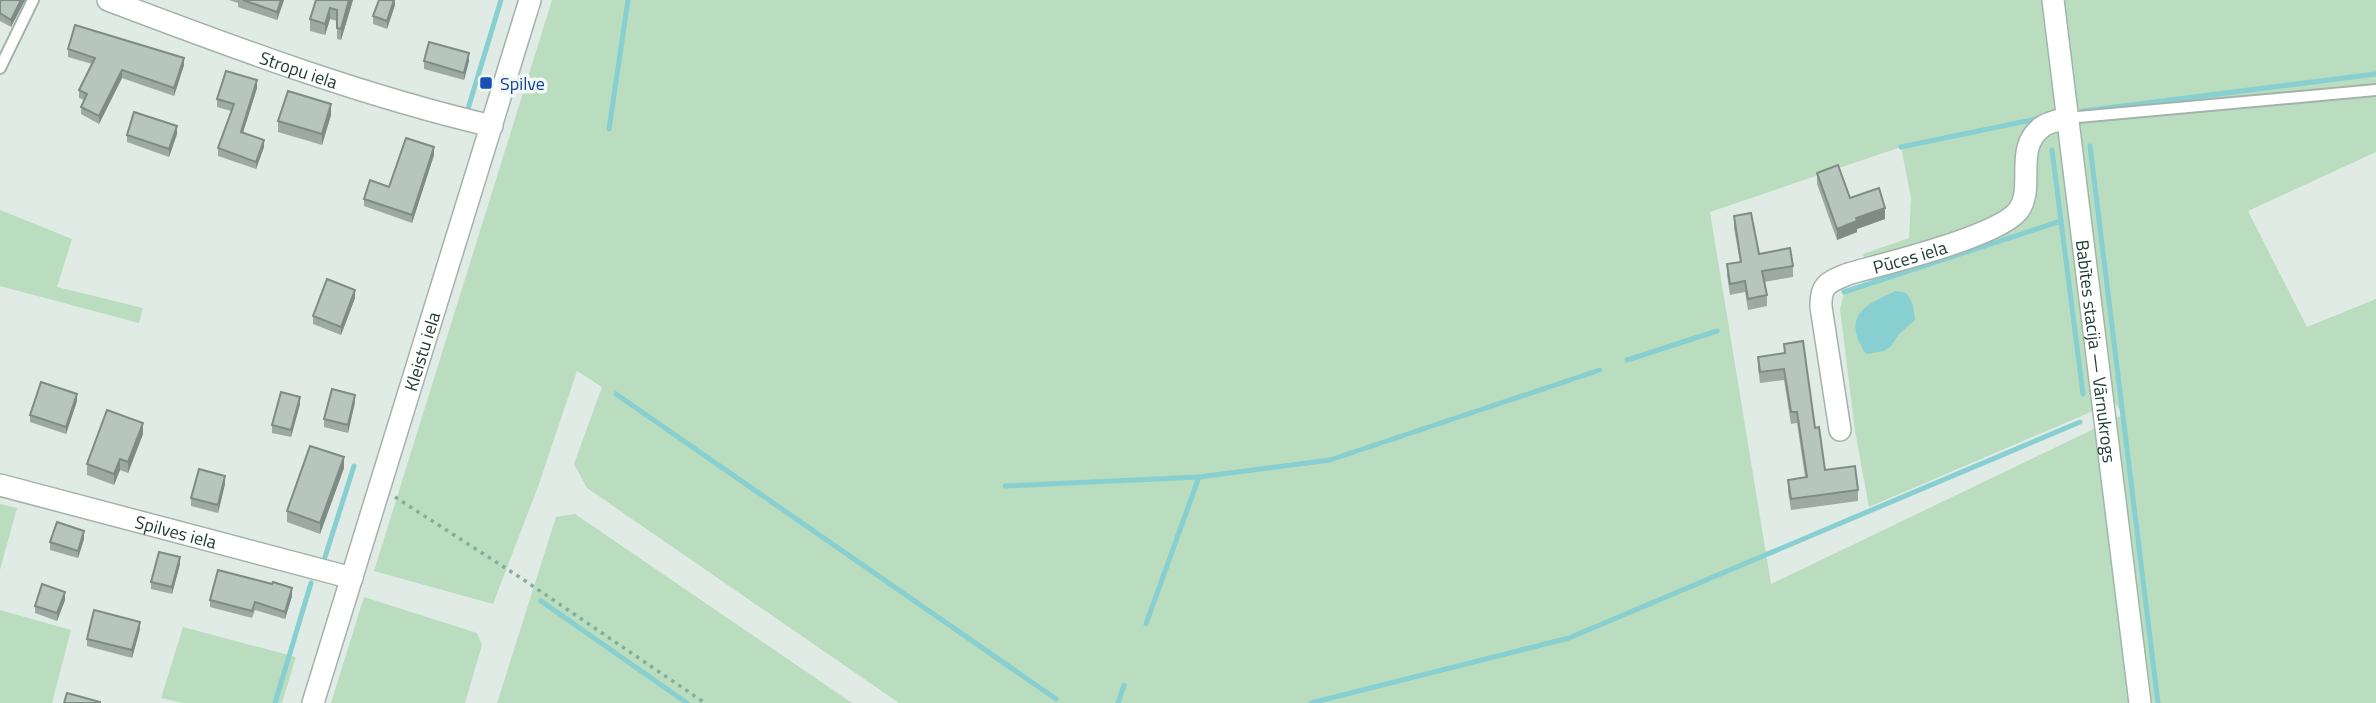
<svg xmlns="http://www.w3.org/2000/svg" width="2376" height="703" font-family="'Titillium Web',sans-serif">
<rect width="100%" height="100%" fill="#e0ebe5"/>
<g fill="#b9ddbe" fill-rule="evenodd">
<path d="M552 0H2376V152L2248 211 2307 327 2376 299V703H899L587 488 574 464 602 387 577 371 539 484 493 604 374 571ZM1901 147 1911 198 1909 238 1863 254 1874 285 1844 293 1840 309 1855 431 1869 507 2114 402 2123 415 1771 584 1710 212Z"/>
<polygon points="0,210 72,239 57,287 143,308 139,323 0,286"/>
<polygon points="0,504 17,508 0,570"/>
<polygon points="575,514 852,703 497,703 556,517"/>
<polygon points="364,597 477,633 482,645 465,703 331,703"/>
<polygon points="0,610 71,630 52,703 0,703"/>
<polygon points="183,627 296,657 282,703 182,703 161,698"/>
</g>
<path fill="#88cfd1" d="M1896 291 1906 293C1913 302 1914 309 1915 320L1899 334 1891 346 1884 351 1866 354C1842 317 1863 305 1896 291Z"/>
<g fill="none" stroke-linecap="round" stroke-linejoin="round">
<g stroke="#88cfd1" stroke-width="5">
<polyline points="2083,111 2376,74"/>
<polyline points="467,112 501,0"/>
<polyline points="609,129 628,0"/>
<polyline points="2090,146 2158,703"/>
<polyline points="1901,147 2041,118"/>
<polyline points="2052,150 2083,394"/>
<polyline points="1844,292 2061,221"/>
<polyline points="1627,360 1717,331"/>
<polyline points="616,394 1056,699"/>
<polyline points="1005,486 1199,477"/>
<polyline points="325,557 354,466"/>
<polyline points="541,601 687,703"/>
<polyline points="1146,624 1199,477 1330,460 1600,370"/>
<polyline points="275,703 311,583"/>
<polyline points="1118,703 1124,685"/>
<polyline points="1311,703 1569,638 2080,422"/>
</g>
<g stroke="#a3b3ab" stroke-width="14">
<g id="service">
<polyline points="0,68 33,0"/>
<polyline points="2067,118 2376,90"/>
</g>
</g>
<g stroke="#a3b3ab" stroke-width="24">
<g id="minor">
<path id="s1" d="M108 0C232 47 363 96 492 126"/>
<path id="s2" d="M1840 430 1821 307C1820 284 1829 282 1848 274 1883 264 1997 237 2018 211 2036 188 2013 148 2042 127 2048 122 2060 120 2067 118"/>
<path id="s3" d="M0 485 352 578"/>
</g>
</g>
<g stroke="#a3b3ab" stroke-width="24">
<g id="tertiary">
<path id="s4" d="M313 703 530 0"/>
</g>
</g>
<g stroke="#9fb7ac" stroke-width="24">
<g id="secondary">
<path id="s5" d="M2053 0 2140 703"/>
</g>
</g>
<polyline stroke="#81af9b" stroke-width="3.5" stroke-dasharray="3.5 5" stroke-linecap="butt" points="395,497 521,578 705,703"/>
<use href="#service" stroke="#fff" stroke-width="10"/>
<use href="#minor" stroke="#fff" stroke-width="21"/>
<use href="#tertiary" stroke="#fff" stroke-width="21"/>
<use href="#secondary" stroke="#fff" stroke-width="21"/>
</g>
<g fill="#9daaa3">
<polygon points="0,0 25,0 11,27 0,21"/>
<polygon points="229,0 284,0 277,20 238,7 238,3"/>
<polygon points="316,0 353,0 341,40 337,39 337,21 330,19 325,35 310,31 310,19"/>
<polygon points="395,0 395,5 387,29 373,24 373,16"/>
<polygon points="68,49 184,65 174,96 122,78 99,124 81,114 81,107 84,100 79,98 79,90 92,64 68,57"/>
<polygon points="424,61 469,61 464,80 424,69"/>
<polygon points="257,88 243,132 264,147 256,169 218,156 218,148 231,111 217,107 217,99"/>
<polygon points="331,115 322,145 278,132 278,121"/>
<polygon points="177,134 169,157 127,142 127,135"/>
<polygon points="434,155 412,223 364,206 364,199 389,187"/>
<polygon points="1817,173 1850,198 1885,219 1857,229 1857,232 1837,240 1817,184"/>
<polygon points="1734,216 1759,254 1793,266 1793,277 1764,282 1767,295 1767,306 1748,310 1745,292 1730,295 1727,275 1727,264 1740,262 1734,228"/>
<polygon points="355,298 341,335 313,324 313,316"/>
<polygon points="1784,344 1815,428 1825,470 1858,490 1858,501 1791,510 1788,491 1788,480 1805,477 1797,423 1791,424 1784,380 1760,383 1758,368 1758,357 1784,354"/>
<polygon points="77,401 66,434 30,422 30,415"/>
<polygon points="355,402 348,433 324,427 324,419"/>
<polygon points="300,404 291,437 272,433 272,425"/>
<polygon points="143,434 128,473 120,470 114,485 87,475 87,464"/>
<polygon points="344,468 320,534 287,522 287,511"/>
<polygon points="225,484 218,513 191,506 191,498"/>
<polygon points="84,539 78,558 50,550 50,542"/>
<polygon points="180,564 172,594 151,589 151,582"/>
<polygon points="292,596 285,619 255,610 252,618 210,607 210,600"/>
<polygon points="65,600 57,621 35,613 35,606"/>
<polygon points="140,629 132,658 87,646 87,639"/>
</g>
<g fill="#7f8b85">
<polygon points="21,0 25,0 11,27 11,20"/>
<polygon points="281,0 284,0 277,20 277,12"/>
<polygon points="349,0 353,0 341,40 341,29"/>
<polygon points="394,0 395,5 387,29 387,21"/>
<polygon points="330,8 330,19 325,35 325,24"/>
<polygon points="469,53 469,61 464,80 464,73"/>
<polygon points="184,58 184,65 174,96 174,88"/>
<polygon points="122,70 122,78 99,124 99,116"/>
<polygon points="257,80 257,88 241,139 241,132"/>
<polygon points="331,104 331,115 322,145 322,134"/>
<polygon points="177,126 177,134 169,157 169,149"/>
<polygon points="264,140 264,147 256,169 256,162"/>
<polygon points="434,147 434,155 412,223 412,215"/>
<polygon points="1885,208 1885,219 1857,229 1857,232 1837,240 1837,229 1856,218"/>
<polygon points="355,290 355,298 341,335 341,327"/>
<polygon points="77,394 77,401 66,434 66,427"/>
<polygon points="355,395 355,402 348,433 348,425"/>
<polygon points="300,397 300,404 291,437 291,430"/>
<polygon points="143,423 143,434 128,473 128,462"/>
<polygon points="344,457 344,468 320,534 320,523"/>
<polygon points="120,459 120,470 114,485 114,474"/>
<polygon points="225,476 225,484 218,513 218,505"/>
<polygon points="84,531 84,539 78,558 78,551"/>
<polygon points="180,557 180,564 172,594 172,587"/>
<polygon points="292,588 292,596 285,619 285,612"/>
<polygon points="65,592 65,600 57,621 57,613"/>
<polygon points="140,622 140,629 132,658 132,650"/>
</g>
<g fill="#b6c6be" stroke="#7f8b85" stroke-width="2">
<polygon points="0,0 21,0 11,20 0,13"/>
<polygon points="243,0 281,0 277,12"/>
<polygon points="316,0 349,0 341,29 337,28 337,10 330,8 325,24 310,19"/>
<polygon points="379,0 394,0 387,21 373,16"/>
<polygon points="75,25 184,58 174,88 122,70 99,116 81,107 87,94 79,90 95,58 68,49"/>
<polygon points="429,42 469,53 464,73 424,61"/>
<polygon points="226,71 257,80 241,132 264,140 256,162 218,148 234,104 217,99"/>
<polygon points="288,91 331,104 322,134 278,121"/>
<polygon points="134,112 177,126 169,149 127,135"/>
<polygon points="406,138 434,147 412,215 364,199 370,180 389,187"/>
<polygon points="1838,165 1850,198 1879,188 1885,208 1856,218 1857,221 1837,229 1817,173"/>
<polygon points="1751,213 1759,254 1790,248 1793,266 1762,271 1767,295 1748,299 1745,281 1730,284 1727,264 1741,262 1734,216"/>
<polygon points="327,279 355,290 341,327 313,316"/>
<polygon points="1803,341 1815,428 1819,427 1825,470 1855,466 1858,490 1791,499 1788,480 1807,477 1797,412 1791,412 1784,369 1760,372 1758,357 1785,353 1784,344"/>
<polygon points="41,382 77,394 66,427 30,415"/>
<polygon points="332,389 355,395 348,425 324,419"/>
<polygon points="281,392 300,397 291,430 272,425"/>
<polygon points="107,410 143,423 128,462 120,459 114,474 87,464"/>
<polygon points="310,446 344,457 320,523 287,511"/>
<polygon points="199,469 225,476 218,505 191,498"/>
<polygon points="57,522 84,531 78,551 50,542"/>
<polygon points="159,552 180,557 172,587 151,582"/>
<polygon points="218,570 272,584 273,582 292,588 285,612 255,602 252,611 210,600"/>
<polygon points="42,584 65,592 57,613 35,606"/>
<polygon points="94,610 140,622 132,650 87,639"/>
<polygon points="67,693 100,702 100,703 64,703"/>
</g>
<rect fill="#1a4fb4" stroke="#f1f8f3" stroke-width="2.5" x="479" y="76" width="14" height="14" rx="3.5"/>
<g text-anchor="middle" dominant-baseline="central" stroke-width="7" stroke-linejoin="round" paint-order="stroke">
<g font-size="18" fill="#213c31" stroke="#f1f8f3">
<text stroke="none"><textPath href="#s1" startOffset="203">Stropu iela</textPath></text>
<text stroke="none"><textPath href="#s2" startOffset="236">Pūces iela</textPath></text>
<text stroke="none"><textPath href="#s5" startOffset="354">Babītes stacija — Vārnukrogs</textPath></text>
<text stroke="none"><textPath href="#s4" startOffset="368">Kleistu iela</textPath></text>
<text stroke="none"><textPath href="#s3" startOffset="182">Spilves iela</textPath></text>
</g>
<g font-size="18" fill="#164399" stroke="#f1f8f3" text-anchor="start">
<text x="500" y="83">Spilve</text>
</g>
</g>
</svg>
